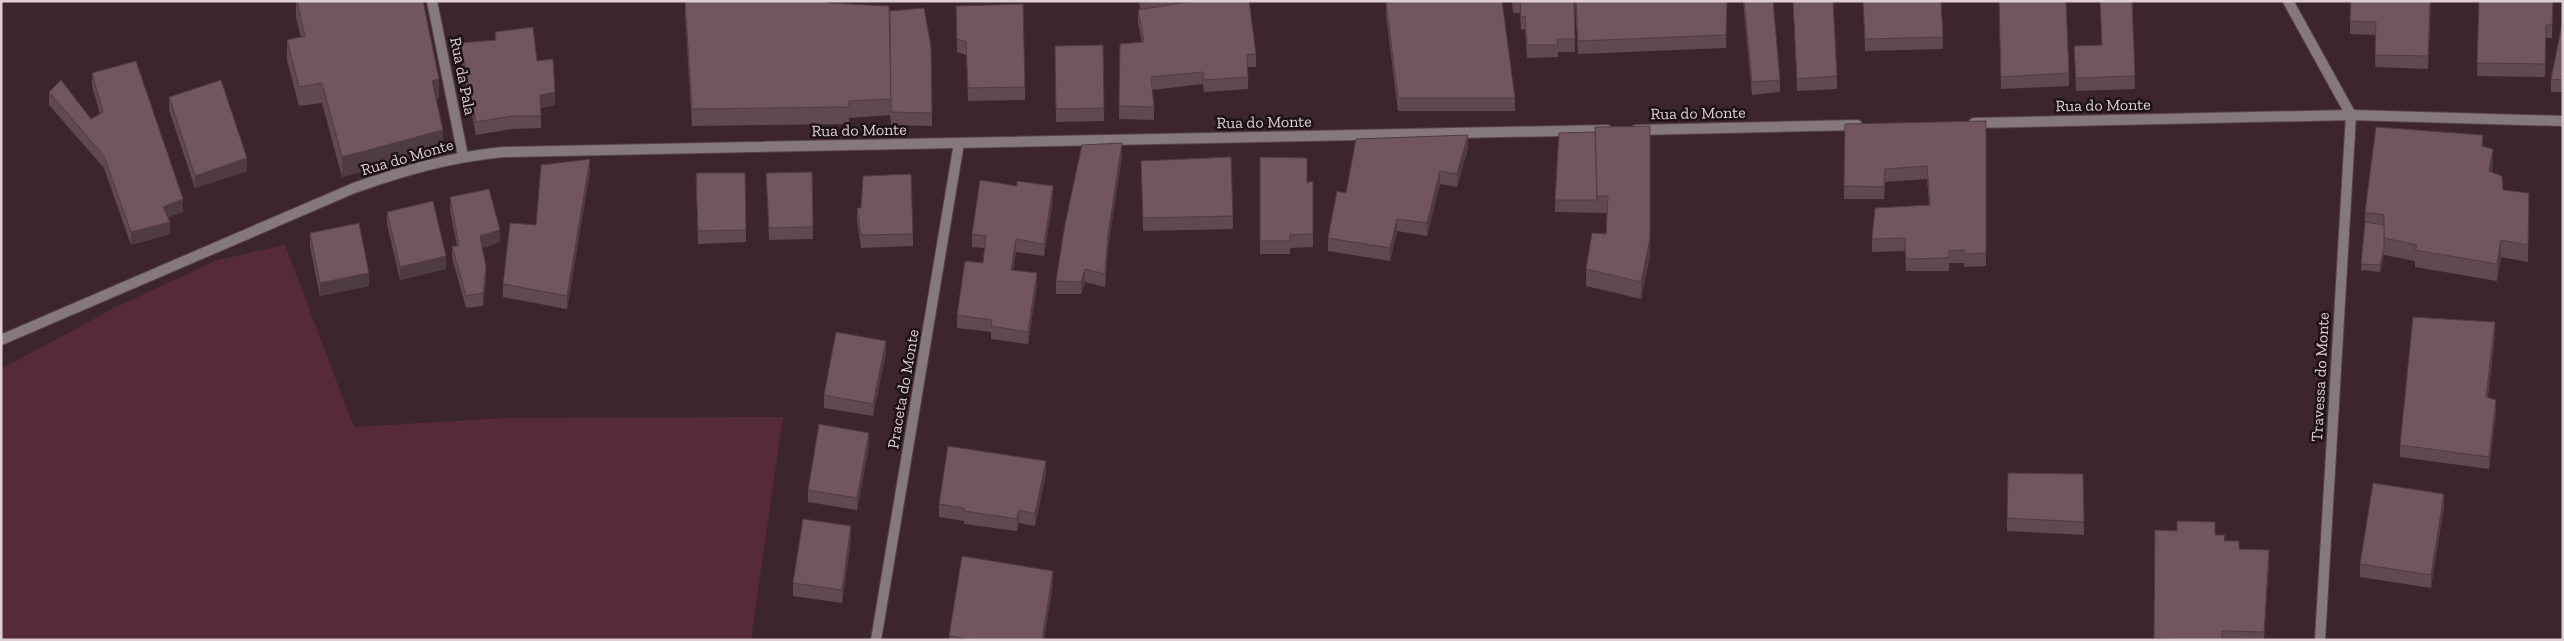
<svg xmlns="http://www.w3.org/2000/svg" width="2564" height="641" font-family="'Zilla Slab',serif">
<rect width="100%" height="100%" fill="#3d252d"/>
<polygon fill="#56293b" points="285,245 354,427 505,418 783,417 751,640 1,640 1,369 114,308 217,260"/>
<g fill="none" stroke-linecap="round" stroke-linejoin="round">
<g stroke="#5a444b" stroke-width="12">
<g id="minor">
<polyline points="432,1 463,156"/>
<polyline points="2288,1 2351,115 2320,640"/>
<polyline points="876,640 959,143"/>
</g>
</g>
<g stroke="#5a444b" stroke-width="12">
<g id="tertiary">
<polyline points="1974,123 2351,115 2563,121"/>
<polyline points="1636,130 1857,125"/>
<path d="M1 340 354 188C405 170 450 157 504 152L1607 130"/>
</g>
</g>
<use href="#minor" stroke="#86797d" stroke-width="10"/>
<use href="#tertiary" stroke="#86797d" stroke-width="10"/>
</g>
<g fill="#614952">
<polygon points="296,1 423,1 439,99 436,99 443,150 342,177 322,103 299,106 287,60 287,40 301,37 296,17"/>
<polygon points="685,1 828,3 890,11 931,47 932,126 891,125 890,115 849,118 849,124 692,126 685,14"/>
<polygon points="1139,1 1188,1 1188,3 1194,1 1249,1 1256,54 1256,67 1248,67 1248,89 1204,92 1203,84 1152,90 1154,107 1154,120 1119,119 1120,44 1142,42 1138,23 1138,10 1140,10"/>
<polygon points="1512,1 1574,1 1575,52 1558,52 1558,57 1527,58 1525,29 1521,30 1520,13 1513,13"/>
<polygon points="1575,1 1727,1 1726,48 1578,54"/>
<polygon points="1743,1 1773,1 1780,80 1780,92 1752,95"/>
<polygon points="1793,1 1837,76 1837,89 1797,91"/>
<polygon points="1863,1 1941,1 1943,49 1865,51"/>
<polygon points="2100,1 2132,1 2135,89 2076,91 2074,46 2102,45"/>
<polygon points="2431,1 2428,69 2375,67 2376,35 2350,34 2350,21"/>
<polygon points="2479,1 2553,1 2552,38 2546,38 2545,77 2477,76"/>
<polygon points="1386,3 1515,98 1515,111 1398,111 1386,15"/>
<polygon points="956,6 1025,87 1025,100 968,101 966,55 957,52"/>
<polygon points="1999,14 2069,73 2069,86 2001,89"/>
<polygon points="2563,20 2563,92 2551,92 2551,79"/>
<polygon points="495,32 537,61 555,105 541,108 541,128 512,129 476,135 460,55 460,43 495,40"/>
<polygon points="1103,45 1104,121 1056,122 1055,46"/>
<polygon points="92,73 183,212 168,217 170,234 131,245 104,168 49,105 49,92 91,119 100,114 92,86"/>
<polygon points="169,97 247,171 195,188 169,110"/>
<polygon points="1986,121 1986,266 1964,267 1964,263 1949,263 1949,271 1906,271 1905,251 1872,252 1872,239 1929,205 1927,179 1885,182 1884,199 1844,199 1845,124"/>
<polygon points="1595,132 1650,255 1641,299 1586,286 1586,269 1606,234 1607,213 1555,212 1555,200"/>
<polygon points="2483,147 2493,166 2492,172 2503,190 2529,193 2528,262 2501,257 2497,281 2415,267 2415,261 2384,255 2384,254 2380,272 2361,270 2365,222 2365,212"/>
<polygon points="1468,148 1457,187 1440,184 1427,236 1397,231 1390,261 1328,251 1328,238 1346,193"/>
<polygon points="1122,156 1108,248 1105,287 1085,282 1081,294 1056,294 1056,281"/>
<polygon points="1260,157 1307,183 1313,181 1313,247 1290,248 1290,254 1260,254"/>
<polygon points="1141,161 1233,216 1233,229 1143,231"/>
<polygon points="590,172 567,309 503,297 503,284"/>
<polygon points="812,172 813,239 769,240 766,173"/>
<polygon points="696,186 746,230 746,242 698,244"/>
<polygon points="450,197 500,242 482,248 486,280 483,306 466,308 452,258 452,246 457,246 450,210"/>
<polygon points="1053,199 1044,256 1016,252 1013,270 1037,286 1028,344 991,339 991,332 957,328 957,315 983,263 984,248 972,247 972,234"/>
<polygon points="857,208 913,234 913,246 861,248 857,220"/>
<polygon points="387,212 446,269 400,280 387,224"/>
<polygon points="310,233 369,286 320,296 310,246"/>
<polygon points="2495,335 2488,397 2496,412 2489,469 2400,457 2400,445"/>
<polygon points="886,353 873,416 824,408 824,395"/>
<polygon points="869,446 857,510 808,502 808,490"/>
<polygon points="1046,474 1035,526 1019,523 1017,531 964,524 964,521 939,517 939,504"/>
<polygon points="2083,474 2084,535 2007,531 2007,518"/>
<polygon points="2444,506 2431,588 2360,577 2360,564"/>
<polygon points="2155,530 2215,535 2225,541 2239,549 2269,562 2264,640 2154,640"/>
<polygon points="851,539 842,603 793,596 793,583"/>
<polygon points="1053,583 1044,640 949,640 949,636"/>
</g>
<g fill="#4f3c42">
<polygon points="439,79 439,99 432,101 432,81"/>
<polygon points="555,92 555,105 540,108 540,95"/>
<polygon points="443,130 443,150 342,177 342,157"/>
<polygon points="1468,135 1468,148 1457,187 1457,174"/>
<polygon points="1122,143 1122,156 1108,248 1105,287 1108,235"/>
<polygon points="2493,149 2493,166 2489,188 2489,171"/>
<polygon points="247,158 247,171 195,188 195,176"/>
<polygon points="590,159 590,172 567,309 567,296"/>
<polygon points="1885,169 1885,182 1884,199 1884,187"/>
<polygon points="1440,171 1440,184 1427,236 1427,223"/>
<polygon points="1053,186 1053,199 1044,256 1044,244"/>
<polygon points="183,199 183,212 163,219 163,207"/>
<polygon points="1397,219 1397,231 1390,261 1390,248"/>
<polygon points="170,222 170,234 131,245 131,232"/>
<polygon points="500,230 500,242 480,249 480,236"/>
<polygon points="1650,238 1650,255 1641,299 1641,282"/>
<polygon points="1016,239 1016,252 1011,282 1011,270"/>
<polygon points="2501,240 2501,257 2497,281 2497,264"/>
<polygon points="2384,248 2384,255 2380,272 2380,265"/>
<polygon points="446,256 446,269 400,280 400,267"/>
<polygon points="486,267 486,280 483,306 483,293"/>
<polygon points="1085,269 1085,282 1081,294 1081,282"/>
<polygon points="369,273 369,286 320,296 320,283"/>
<polygon points="1037,273 1037,286 1028,344 1028,332"/>
<polygon points="2495,322 2495,335 2486,410 2486,397"/>
<polygon points="886,341 886,353 873,416 873,404"/>
<polygon points="2496,400 2496,412 2489,469 2489,457"/>
<polygon points="869,433 869,446 857,510 857,498"/>
<polygon points="1046,461 1046,474 1035,526 1035,514"/>
<polygon points="2444,494 2444,506 2431,588 2431,575"/>
<polygon points="1019,510 1019,523 1017,531 1017,519"/>
<polygon points="851,526 851,539 842,603 842,590"/>
<polygon points="2269,550 2269,562 2264,640 2264,632"/>
<polygon points="1053,571 1053,583 1044,640 1042,640"/>
</g>
<g fill="#71555f" stroke="#4f3c42">
<polygon points="297,1 423,1 439,79 432,81 443,130 342,157 322,83 299,87 287,40 305,36"/>
<polygon points="685,1 827,1 828,3 889,6 891,99 849,101 849,107 692,109"/>
<polygon points="1140,1 1153,1 1141,3"/>
<polygon points="1194,1 1249,1 1256,54 1247,55 1248,77 1204,80 1203,72 1151,77 1154,107 1119,106 1120,44 1144,42 1138,10"/>
<polygon points="1395,1 1502,1 1515,98 1398,98 1386,3"/>
<polygon points="1520,1 1574,1 1575,39 1557,39 1558,45 1527,45 1525,16 1521,17"/>
<polygon points="1576,1 1727,1 1726,35 1578,41"/>
<polygon points="1744,1 1773,1 1780,80 1752,82"/>
<polygon points="1793,1 1833,1 1837,76 1797,79"/>
<polygon points="1863,1 1941,1 1943,37 1865,39"/>
<polygon points="1999,1 2066,1 2069,73 2001,77"/>
<polygon points="2100,1 2132,1 2135,76 2076,78 2074,46 2102,45"/>
<polygon points="2351,1 2430,1 2428,56 2375,55 2376,22 2350,21"/>
<polygon points="2479,1 2553,1 2552,25 2546,25 2545,64 2477,63"/>
<polygon points="1023,4 1025,87 968,88 966,42 957,39 956,6"/>
<polygon points="924,8 931,47 932,113 891,112 890,11"/>
<polygon points="2563,20 2563,80 2551,79"/>
<polygon points="533,27 537,61 553,59 555,92 540,95 541,116 512,116 476,122 460,43 496,40 495,32"/>
<polygon points="1103,45 1104,108 1056,109 1055,46"/>
<polygon points="136,61 183,199 163,207 170,222 131,232 104,156 49,92 61,80 91,119 103,112 92,73"/>
<polygon points="221,80 247,158 195,176 169,97"/>
<polygon points="1986,121 1986,253 1964,254 1964,250 1949,251 1949,258 1906,259 1905,238 1872,239 1875,208 1930,205 1927,166 1885,169 1884,187 1844,186 1845,124"/>
<polygon points="1650,126 1650,238 1641,282 1586,269 1592,233 1606,234 1608,196 1597,196 1595,127"/>
<polygon points="2376,127 2483,135 2482,146 2493,149 2489,171 2502,176 2503,190 2529,193 2528,245 2501,240 2497,264 2415,250 2417,245 2384,238 2384,215 2365,212"/>
<polygon points="1595,132 1597,200 1555,200 1559,133"/>
<polygon points="1468,135 1457,174 1440,171 1427,223 1397,219 1390,248 1328,238 1337,191 1346,193 1356,139"/>
<polygon points="1122,143 1108,235 1105,274 1085,269 1081,282 1056,281 1065,224 1082,145"/>
<polygon points="1231,157 1233,216 1143,218 1141,161"/>
<polygon points="1260,157 1307,158 1307,183 1313,181 1313,234 1290,235 1290,241 1260,241"/>
<polygon points="590,159 567,296 503,284 510,223 536,225 541,165"/>
<polygon points="812,172 813,227 769,228 766,173"/>
<polygon points="696,173 745,173 746,230 698,231"/>
<polygon points="911,174 913,234 861,235 857,208 861,208 863,176"/>
<polygon points="980,180 1017,186 1017,181 1053,186 1044,244 1016,239 1011,270 1037,273 1028,332 991,326 992,320 957,315 965,261 983,263 986,236 972,234"/>
<polygon points="489,189 500,230 480,236 486,267 483,293 466,296 452,246 459,246 450,197"/>
<polygon points="433,201 446,256 400,267 387,212"/>
<polygon points="2365,222 2384,225 2384,248 2380,265 2361,264"/>
<polygon points="359,223 369,273 320,283 310,233"/>
<polygon points="2413,317 2495,322 2486,397 2496,400 2489,457 2400,445"/>
<polygon points="836,332 886,341 873,404 824,395"/>
<polygon points="819,424 869,433 857,498 808,490"/>
<polygon points="948,446 1046,461 1035,514 1019,510 1017,519 964,511 964,508 939,504"/>
<polygon points="2008,473 2083,474 2084,522 2007,518"/>
<polygon points="2373,483 2444,494 2431,575 2360,564"/>
<polygon points="803,519 851,526 842,590 793,583"/>
<polygon points="2177,521 2215,522 2215,535 2225,535 2224,541 2239,541 2239,549 2269,550 2264,632 2222,631 2222,640 2173,640 2173,639 2154,638 2155,530 2177,531"/>
<polygon points="962,556 1053,571 1042,640 973,640 949,636"/>
</g>
<g text-anchor="middle" dominant-baseline="central" stroke-width="5" stroke-linejoin="round" paint-order="stroke">
<g font-size="16" fill="#dfcfd4" stroke="#1d1215">
<text transform="translate(463 76) rotate(79)">Rua da Pala</text>
<text transform="translate(2103 105) rotate(-1)">Rua do Monte</text>
<text transform="translate(1698 113) rotate(-1)">Rua do Monte</text>
<text transform="translate(1264 122) rotate(-1)">Rua do Monte</text>
<text transform="translate(859 130) rotate(-1)">Rua do Monte</text>
<text transform="translate(407 157) rotate(-16)">Rua do Monte</text>
<text transform="translate(2320 377) rotate(-87)">Travessa do Monte</text>
<text transform="translate(903 389) rotate(-80)">Praceta do Monte</text>
</g>
</g>
<rect width="2564" height="641" fill="none" stroke="#dfcfd4" stroke-width="5"/>
</svg>
